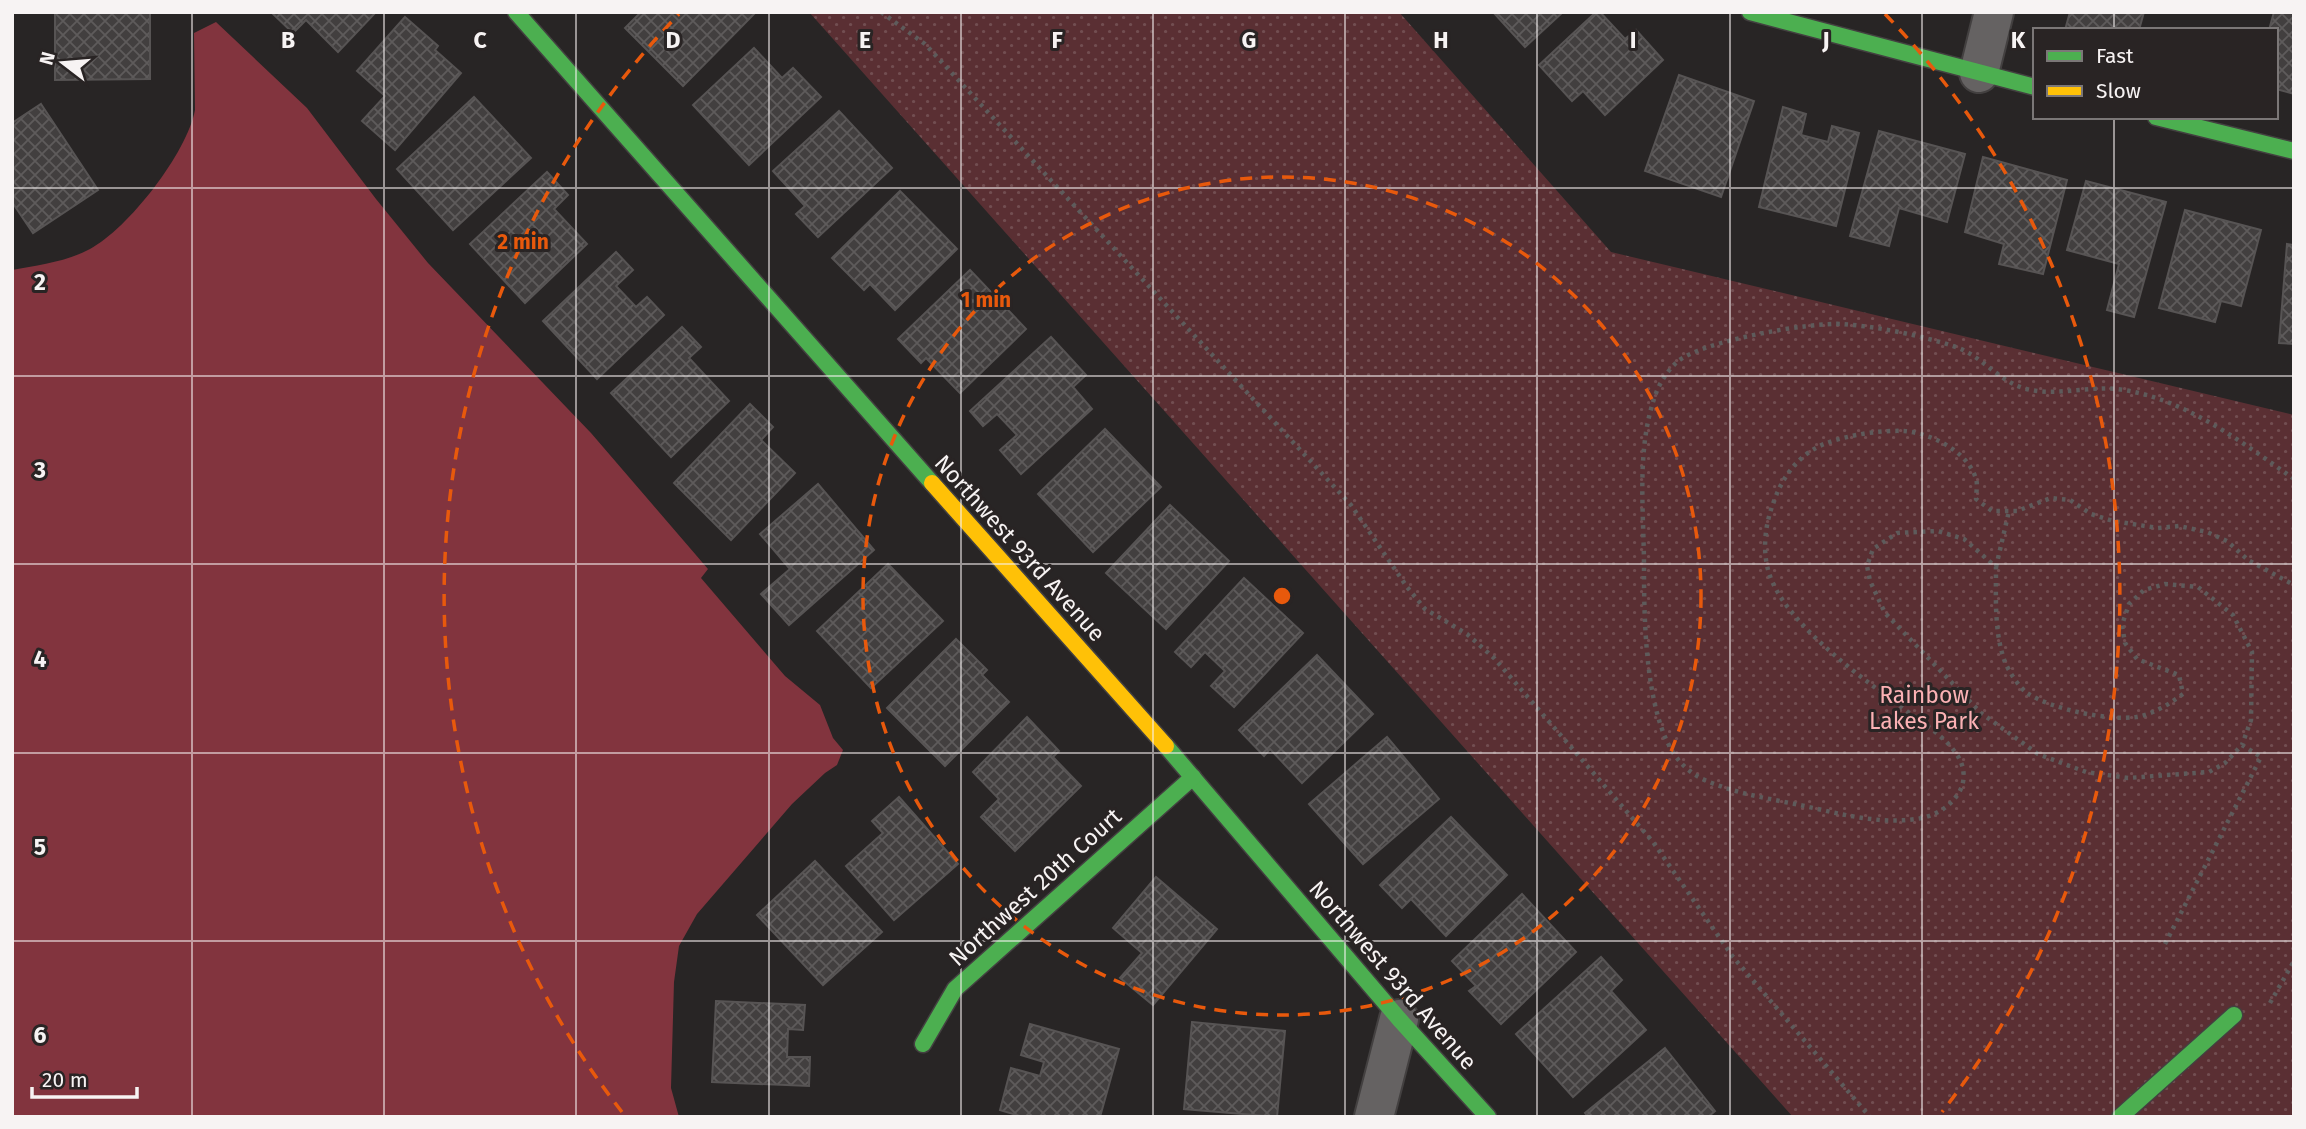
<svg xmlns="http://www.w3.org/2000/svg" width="2306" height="1129" font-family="'Fira Sans',sans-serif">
<defs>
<pattern id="park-dots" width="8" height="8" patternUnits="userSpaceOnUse" patternTransform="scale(1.75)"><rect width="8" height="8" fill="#5a2f33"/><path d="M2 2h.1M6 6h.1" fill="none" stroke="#724e51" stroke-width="1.8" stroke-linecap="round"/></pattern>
<pattern id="building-cross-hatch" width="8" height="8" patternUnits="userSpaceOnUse" patternTransform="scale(1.75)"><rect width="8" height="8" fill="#423f3f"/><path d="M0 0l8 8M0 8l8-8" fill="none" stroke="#5e5b5b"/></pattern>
</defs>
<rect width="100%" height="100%" fill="#282525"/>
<polygon fill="url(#park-dots)" points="809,12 1399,12 1611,252 2294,415 2294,1117 1793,1117"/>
<path fill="#82343e" d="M216 22 307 108 376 199 428 263 591 433 708 569 701 578 785 676 820 705 833 738 843 750 837 765 825 773 792 804 697 914 679 946 674 982 671 1088 679 1117H12V270C38 265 66 262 90 249 128 229 187 153 195 110L194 33Z"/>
<g fill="url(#building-cross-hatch)" stroke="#575454" stroke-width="2">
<polygon points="55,12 150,12 150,79 55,80"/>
<polygon points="271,12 376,12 338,52 306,20 293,33"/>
<polygon points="641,12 752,12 754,14 683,86 625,28"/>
<polygon points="1493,12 1563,12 1525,47"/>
<polygon points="1596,12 1600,12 1625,39 1636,30 1663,60 1605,115 1583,91 1572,101 1539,65"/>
<polygon points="2070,12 2144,12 2139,30 2065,30"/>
<polygon points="2274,12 2294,12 2294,94 2276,89 2276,30 2269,30"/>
<polygon points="405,17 438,46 435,50 461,73 395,150 362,121 385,96 357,71"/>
<polygon points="754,48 782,78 793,68 821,97 749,165 693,105"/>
<polygon points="1679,75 1754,101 1721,197 1645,171"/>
<polygon points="474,97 531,158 453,230 397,169"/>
<polygon points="41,104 98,190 33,233 12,202 12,123"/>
<polygon points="1783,107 1806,114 1801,135 1828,142 1832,126 1859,133 1836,226 1759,207"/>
<polygon points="839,111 892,168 818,237 796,214 805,206 773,171"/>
<polygon points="1879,131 1965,154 1947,222 1899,208 1889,246 1850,236"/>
<polygon points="1983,157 2067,180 2043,274 1999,264 2004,244 1965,232"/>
<polygon points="547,172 568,195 554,209 587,244 525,303 470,244"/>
<polygon points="2086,181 2166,202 2134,317 2107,310 2119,264 2067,250"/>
<polygon points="900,191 957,249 895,310 870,284 864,290 832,258"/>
<polygon points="2185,210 2261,230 2241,306 2221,301 2215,322 2159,308"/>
<polygon points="2287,244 2294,245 2294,344 2279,343"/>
<polygon points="616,252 633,270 616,286 636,307 647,297 664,315 597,379 543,321"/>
<polygon points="970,270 1026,329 960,393 926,358 921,363 898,339"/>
<polygon points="682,327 701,347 689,358 729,401 671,457 611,393"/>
<polygon points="1051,337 1086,375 1073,387 1092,409 1021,474 1000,450 1017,435 997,414 983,426 970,411"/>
<polygon points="750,404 773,427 761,440 795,473 731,540 674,483"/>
<polygon points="1105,429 1161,487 1093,552 1038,494"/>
<polygon points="818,484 874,550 789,625 761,594 790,569 760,534"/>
<polygon points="1170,505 1229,561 1166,629 1106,573"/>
<polygon points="888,564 943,621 871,688 817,631"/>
<polygon points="1244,578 1303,633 1234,707 1211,686 1225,671 1205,652 1191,667 1175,652"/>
<polygon points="956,639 987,670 982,675 1009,702 945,766 887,708"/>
<polygon points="1317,655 1373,714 1302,783 1270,749 1264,756 1239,730"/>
<polygon points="1027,717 1059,751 1053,757 1081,786 1015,851 981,817 999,799 973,772"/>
<polygon points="1387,737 1439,799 1363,864 1309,804"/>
<polygon points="899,797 958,864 894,920 846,866 883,833 872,821"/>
<polygon points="1451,817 1507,875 1446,936 1411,899 1402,908 1380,885"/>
<polygon points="815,861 882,932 823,985 757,915"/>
<polygon points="1156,877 1217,929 1153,1005 1120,978 1142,953 1113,928"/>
<polygon points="1522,894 1576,952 1501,1024 1469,991 1476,986 1452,961"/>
<polygon points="1601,957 1622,980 1611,991 1646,1030 1573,1097 1516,1034"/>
<polygon points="716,1001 805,1005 803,1030 788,1029 787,1057 810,1057 809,1086 712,1082"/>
<polygon points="1192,1022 1285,1031 1277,1117 1184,1109"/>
<polygon points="1030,1024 1119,1049 1100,1117 1023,1117 1000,1110 1011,1068 1040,1076 1044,1062 1021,1055"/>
<polygon points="1665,1048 1715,1111 1708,1117 1588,1117 1585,1113"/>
</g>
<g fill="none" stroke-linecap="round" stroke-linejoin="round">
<g stroke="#434040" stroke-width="42">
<g id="street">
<polyline points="1979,73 1994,12"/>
<polyline points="1374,1117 1399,1019"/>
</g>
</g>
<g stroke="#434040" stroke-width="19">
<g id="fast">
<polyline points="516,12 932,483"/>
<polyline points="1750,12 2035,87"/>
<polyline points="2156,117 2294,151"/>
<polyline points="1166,746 1399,1019 1488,1117"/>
<polyline points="923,1044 955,989 1193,777"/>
<polyline points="2120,1117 2234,1015"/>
</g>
</g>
<g stroke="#434040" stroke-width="19">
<polyline id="slow" points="932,483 1166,746"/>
</g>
<g stroke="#5e5b5b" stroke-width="4.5" stroke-dasharray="3.5 5" stroke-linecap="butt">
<polyline points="881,12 925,44 1351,505 1407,587 1425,609 1467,634 1494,658 1653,842 1733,957 1870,1117"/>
<path d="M2294 479C2243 443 2187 400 2124 390 2091 384 2055 398 2023 388 1996 379 1980 354 1953 346 1919 335 1879 327 1843 324 1810 322 1701 341 1677 362 1667 371 1659 384 1655 396 1636 450 1644 512 1644 568 1644 620 1645 726 1682 764 1689 771 1697 777 1707 781 1735 793 1765 798 1795 804 1834 812 1876 825 1916 819 1933 817 1949 808 1958 794 1964 785 1965 775 1962 765 1955 744 1929 727 1912 715 1869 683 1785 625 1769 573 1762 551 1765 525 1773 504 1782 477 1798 455 1824 444 1848 435 1879 430 1904 431 1930 433 1968 451 1976 479 1978 485 1976 492 1976 499L1992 511H2017L2051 498 2070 500 2091 514 2113 521 2158 528 2179 526 2207 532 2227 541 2248 560 2294 585"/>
<polyline points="1996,567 2009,511"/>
<path d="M2165 944 2261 757 2242 745 2225 763 2209 772 2128 778 2086 772 2038 754 1981 713 1885 613 1870 581 1867 566 1873 549 1897 533 1938 531 1964 539 1996 567C1996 597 1994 633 2005 662 2009 672 2019 687 2027 693 2051 709 2108 721 2136 717 2154 714 2169 704 2183 694L2179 675 2137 659 2125 643 2122 625 2129 604 2144 590 2165 584 2198 587 2233 615 2252 652 2251 720 2242 745"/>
<polyline points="2270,1003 2294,961"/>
</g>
<use href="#street" stroke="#656262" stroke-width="38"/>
<use href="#fast" stroke="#4caf50" stroke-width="16"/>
<use href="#slow" stroke="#ffc107" stroke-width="16"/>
</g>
<path fill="none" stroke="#f7f3f3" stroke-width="2" stroke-opacity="0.55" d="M192 12V1117M384 12V1117M576 12V1117M769 12V1117M961 12V1117M1153 12V1117M1345 12V1117M1537 12V1117M1730 12V1117M1922 12V1117M2114 12V30M2114 117V1117M12 188H2294M12 376H2294M12 564H2294M12 753H2294M12 941H2294"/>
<g fill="none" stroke="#e8590c" stroke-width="3.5" stroke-dasharray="12 9">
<circle cx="1282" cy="596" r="419"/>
<path d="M622 1112A838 838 0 0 1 679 14M1885 14A838 838 0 0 1 1942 1112"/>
</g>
<g text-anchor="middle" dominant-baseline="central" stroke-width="6" stroke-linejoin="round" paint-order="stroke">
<g font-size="23" fill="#f7f3f3" stroke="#292424">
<text transform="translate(1020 548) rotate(48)">Northwest 93rd Avenue</text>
<text transform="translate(1035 887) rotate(-42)">Northwest 20th Court</text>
<text transform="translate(1393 975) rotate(49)">Northwest 93rd Avenue</text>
</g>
<g font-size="23" fill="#fbb1b4" stroke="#292424">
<text x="1924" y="695">Rainbow<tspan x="1924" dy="26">Lakes Park</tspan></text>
</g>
</g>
<g font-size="23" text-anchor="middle" font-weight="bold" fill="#f7f3f3" stroke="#292424" stroke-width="6" stroke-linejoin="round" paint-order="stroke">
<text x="288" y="48">B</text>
<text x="480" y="48">C</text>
<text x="673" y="48">D</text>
<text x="865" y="48">E</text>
<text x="1057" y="48">F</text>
<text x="1249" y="48">G</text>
<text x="1441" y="48">H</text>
<text x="1633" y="48">I</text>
<text x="1826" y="48">J</text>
<text x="2018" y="48">K</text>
<text x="40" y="290">2</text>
<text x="40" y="478">3</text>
<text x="40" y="667">4</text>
<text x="40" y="855">5</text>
<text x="40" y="1043">6</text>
</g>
<circle cx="1282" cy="596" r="10" fill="#e8590c" stroke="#292424" stroke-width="3.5"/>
<g font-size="21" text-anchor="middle" font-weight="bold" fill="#e8590c" stroke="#292424" stroke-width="6" stroke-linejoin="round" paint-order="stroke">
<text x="523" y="249">2 min</text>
<text x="986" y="307">1 min</text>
</g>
<rect width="2306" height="1129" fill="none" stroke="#f7f3f3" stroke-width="28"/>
<rect x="2033" y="28" width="245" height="91" fill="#292424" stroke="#7b7777" stroke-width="2"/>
<rect x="2047" y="51" width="35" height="10" fill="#4caf50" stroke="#7b7777" stroke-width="2"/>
<text x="2096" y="63" font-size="21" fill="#f7f3f3">Fast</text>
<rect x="2047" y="86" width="35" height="10" fill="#ffc107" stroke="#7b7777" stroke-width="2"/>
<text x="2096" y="98" font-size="21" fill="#f7f3f3">Slow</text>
<g transform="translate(63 63) rotate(286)" stroke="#292424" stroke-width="5" paint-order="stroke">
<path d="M0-5L12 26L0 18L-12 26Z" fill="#f7f3f3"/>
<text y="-10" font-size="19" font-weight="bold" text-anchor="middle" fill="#f7f3f3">N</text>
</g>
<path d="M32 1087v10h105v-10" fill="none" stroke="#f7f3f3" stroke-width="3.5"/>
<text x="42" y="1087" font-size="21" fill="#f7f3f3" stroke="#292424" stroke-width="5" paint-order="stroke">20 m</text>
</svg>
